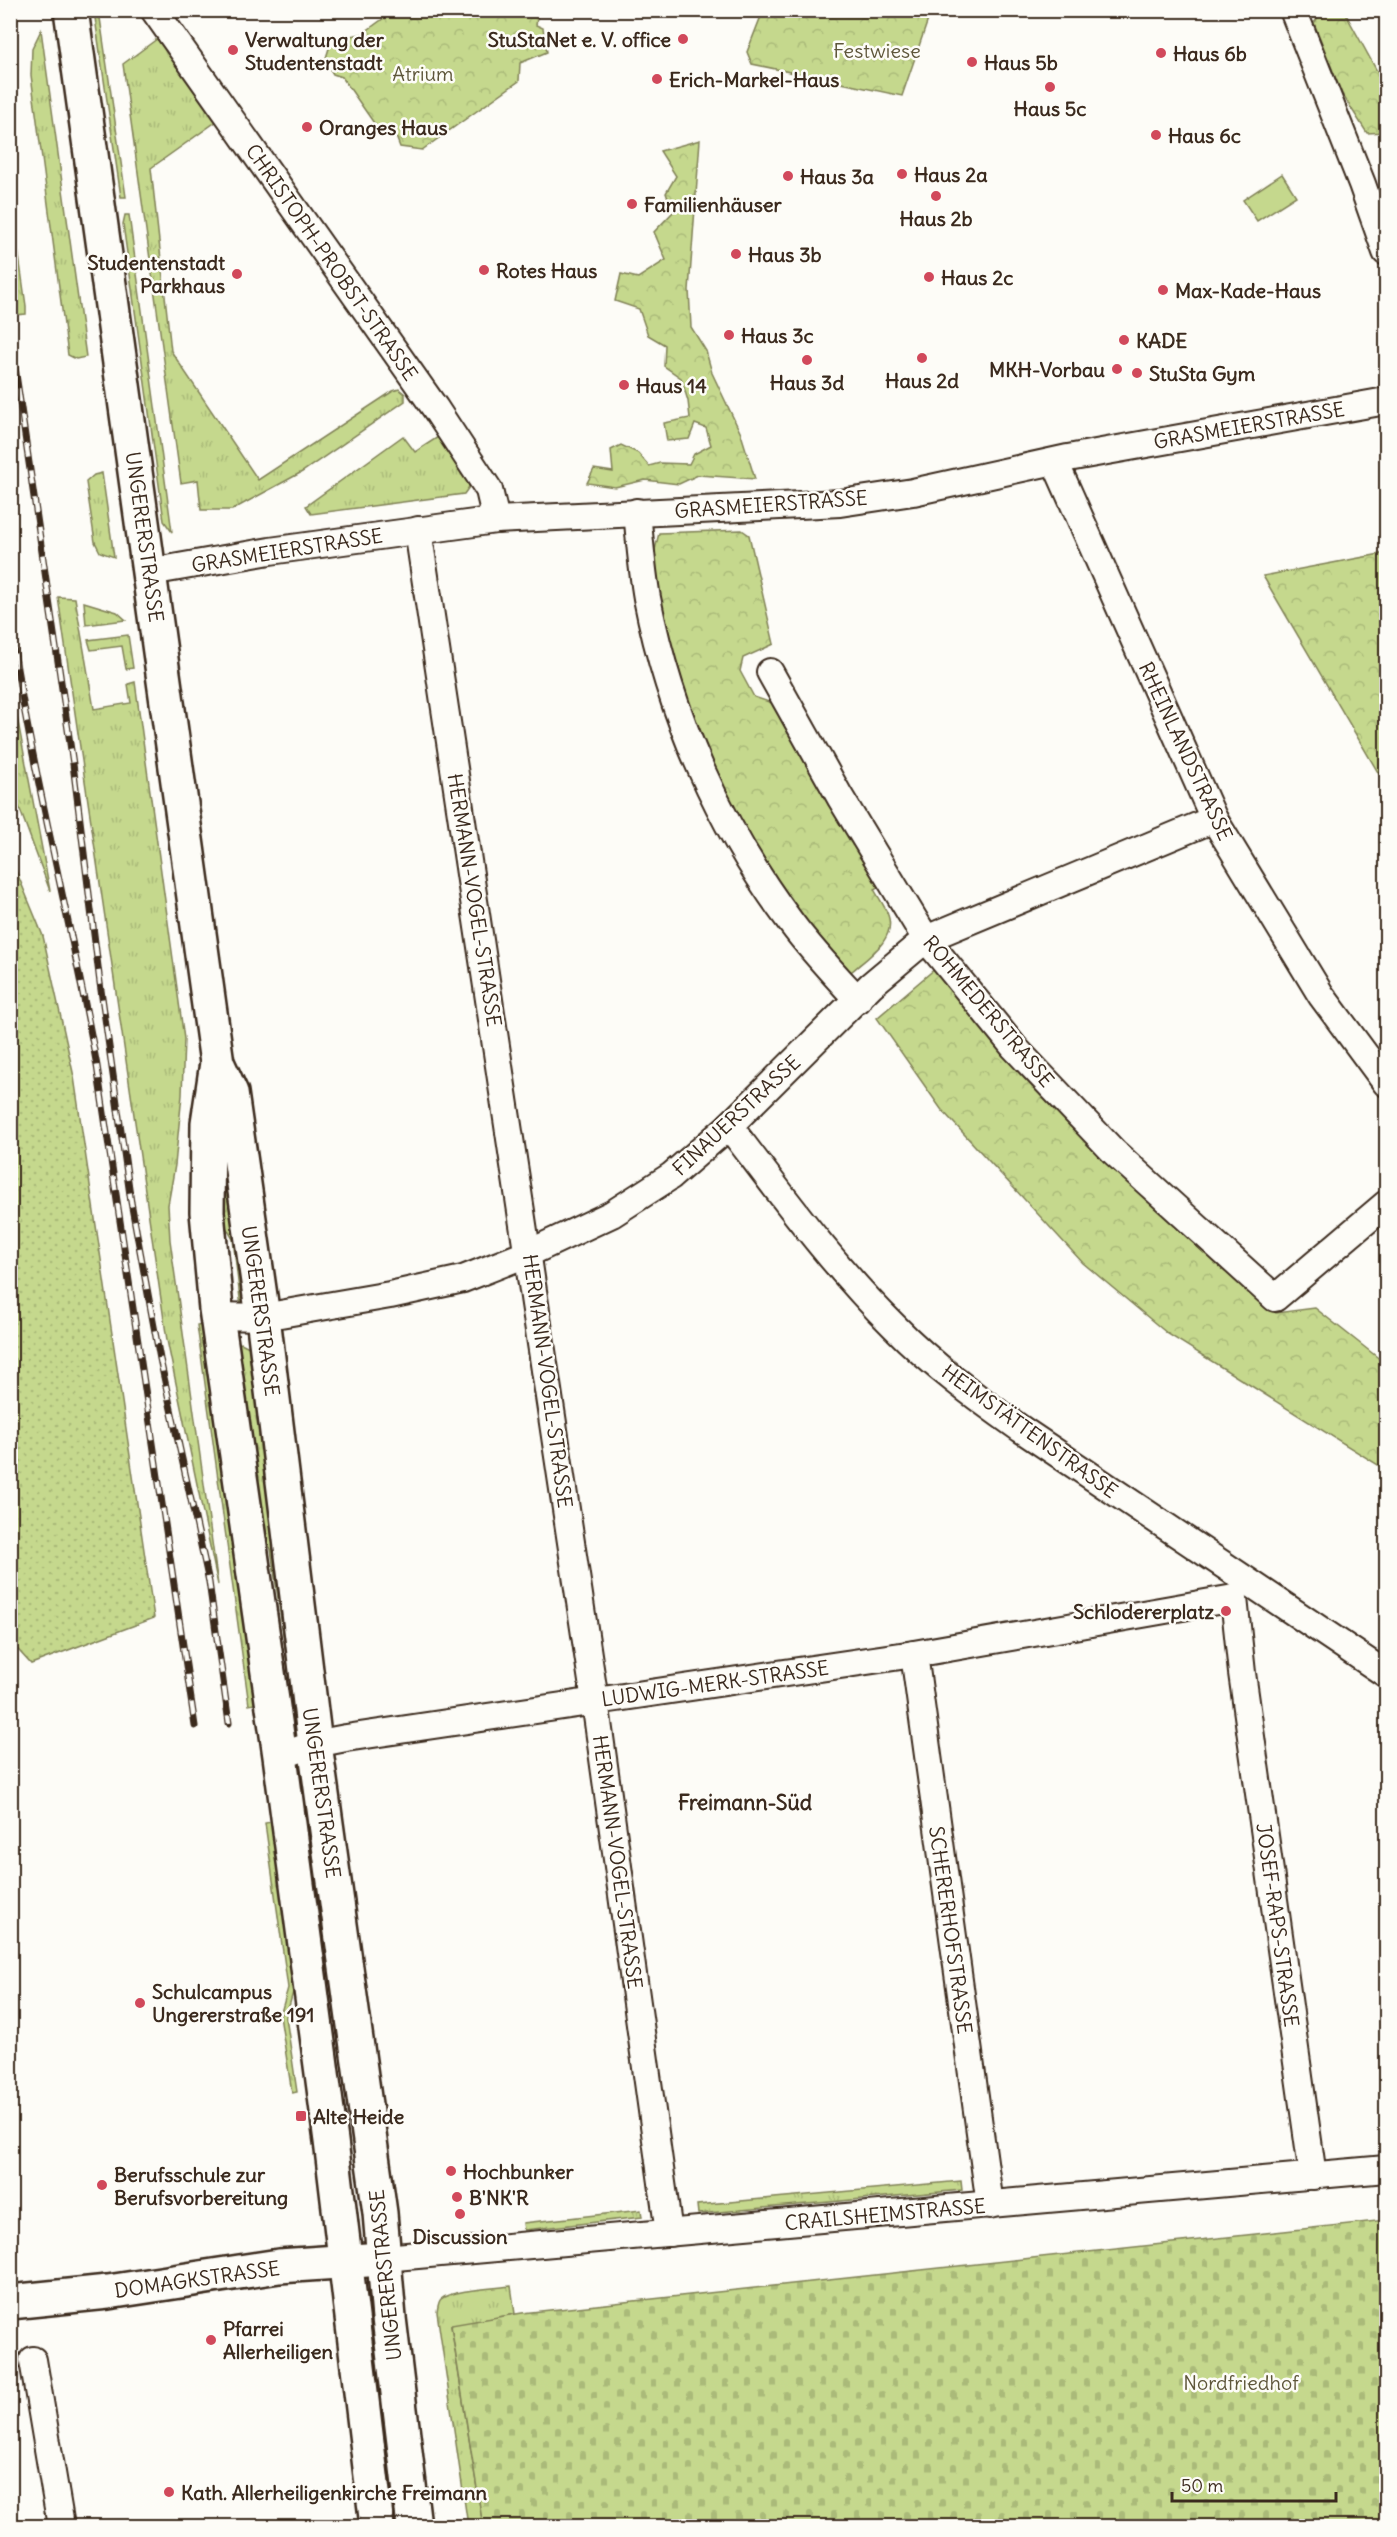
<svg xmlns="http://www.w3.org/2000/svg" width="1397" height="2537" font-family="Delius,sans-serif">
<defs>
<pattern id="grass-tufts" width="24" height="20" patternUnits="userSpaceOnUse" patternTransform="scale(1.5)"><rect width="24" height="20" fill="#c5d88d"/><path d="M3 7l-1-3M5 7V3M7 7l1-3M15 17l-1-3M17 17v-4M19 17l1-3" fill="none" stroke="#aaba79"/></pattern>
<pattern id="forest-crowns" width="20" height="18" patternUnits="userSpaceOnUse" patternTransform="scale(1.5)"><rect width="20" height="18" fill="#c5d88d"/><path d="M2 6a3 3 0 1 1 6 0M12 15a3 3 0 1 1 6 0" fill="none" stroke="#aaba79"/></pattern>
<pattern id="cemetery-stones" width="16" height="16" patternUnits="userSpaceOnUse" patternTransform="scale(1.5)"><rect width="16" height="16" fill="#c5d88d"/><path d="M2 7V4a2 2 0 0 1 4 0v3zM10 15v-3a2 2 0 0 1 4 0v3z" fill="#aaba79"/></pattern>
<pattern id="garden-dots" width="8" height="8" patternUnits="userSpaceOnUse" patternTransform="scale(1.5)"><rect width="8" height="8" fill="#c5d88d"/><path d="M2 2h.1M6 6h.1" fill="none" stroke="#aaba79" stroke-width="1.8" stroke-linecap="round"/></pattern>
</defs>
<rect width="100%" height="100%" fill="#fdfcf7"/>
<filter id="ink" filterUnits="userSpaceOnUse"><feTurbulence type="fractalNoise" baseFrequency=".0167" numOctaves="2"/><feDisplacementMap in="SourceGraphic" scale="12" xChannelSelector="R" yChannelSelector="G"/><feConvolveMatrix kernelMatrix="1 2 1 2 8 2 1 2 1" color-interpolation-filters="sRGB"/></filter>
<g filter="url(#ink)">
<g fill="url(#grass-tufts)" stroke="#808156" stroke-width="1.5">
<polygon points="94,11 99,11 126,197 121,197"/>
<polygon points="41,30 86,357 76,359 68,355 31,75 32,49"/>
<polygon points="161,36 217,121 151,168 171,351 258,480 393,391 399,389 405,394 405,401 302,472 232,510 201,510 198,480 181,483 123,64"/>
<polygon points="10,192 26,306 26,314 15,315 10,285"/>
<polygon points="125,215 129,215 172,532 164,521 123,224"/>
<polygon points="403,436 415,452 438,437 468,478 469,487 464,494 311,514 306,506"/>
<polygon points="102,473 114,557 100,552 95,542 86,482 94,475"/>
<polygon points="58,597 75,598 94,709 131,703 128,684 135,682 184,1039 182,1095 175,1165 168,1205 170,1240 218,1585 167,1340"/>
<polygon points="84,602 117,612 126,620 86,625"/>
<polygon points="128,635 133,668 126,669 122,646 91,650 88,640"/>
<polygon points="11,685 50,891 11,785"/>
<polygon points="223,1135 248,1307 241,1307 233,1239 223,1222"/>
<polygon points="202,1324 255,1704 249,1705 197,1325"/>
<polygon points="241,1343 249,1347 301,1716 295,1717 271,1549 259,1529 238,1345"/>
<polygon points="271,1822 294,1989 286,2017 297,2092 292,2093 280,2016 288,1988 265,1823"/>
<polygon points="961,2181 962,2190 698,2214 697,2205"/>
<polygon points="641,2210 642,2217 524,2230 523,2223"/>
<path d="M511 2286 515 2314 451 2326 483 2526H468L437 2312C438 2307 438 2302 441 2299 451 2290 497 2288 511 2286Z"/>
</g>
<g fill="url(#forest-crowns)" stroke="#808156" stroke-width="1.5">
<polygon points="395,10 538,11 536,25 543,28 547,52 520,63 519,81 422,150 400,147 393,129 378,129 342,77 333,74 325,61 332,39 362,34"/>
<polygon points="763,11 763,10 931,11 902,96 752,64 747,52"/>
<polygon points="1322,11 1344,11 1377,71 1386,71 1386,132 1367,133 1342,94 1314,23"/>
<polygon points="700,140 689,290 691,327 706,351 712,373 741,434 755,479 698,475 679,484 645,480 615,487 587,483 594,469 613,472 611,450 621,445 638,453 649,466 660,463 689,464 694,454 711,445 706,428 695,424 689,439 667,441 664,423 690,418 688,401 681,378 664,366 665,345 648,335 639,309 615,301 621,274 638,278 666,260 654,232 673,212 666,193 676,176 660,151"/>
<path d="M742 530 749 535 774 644 743 658 740 671 754 697 775 704 881 885 874 889C878 897 885 906 888 915 897 939 867 958 851 972L843 970 772 879 706 762 671 657 652 562 659 533Z"/>
<polygon points="1386,553 1386,786 1263,576"/>
<polygon points="936,968 1109,1164 1276,1313 1315,1308 1386,1364 1386,1470 1168,1334 1083,1263 941,1109 877,1018"/>
</g>
<polygon fill="url(#cemetery-stones)" stroke="#808156" stroke-width="1.5" points="1386,2220 1386,2526 483,2526 451,2325 522,2313"/>
<polygon fill="url(#garden-dots)" stroke="#808156" stroke-width="1.5" points="10,856 43,936 74,1077 154,1618 31,1664 10,1641"/>
<polygon fill="#c5d88d" stroke="#808156" stroke-width="1.5" points="1282,174 1296,196 1257,221 1243,200"/>
<g fill="none" stroke-linecap="round" stroke-linejoin="round">
<g stroke="#3b2a1e" stroke-width="30">
<g id="street">
<polyline points="154,10 435,408 489,490 496,520"/>
<polyline points="1293,10 1362,184 1386,252"/>
<polyline points="1055,462 1214,819 1321,995 1386,1083"/>
<path d="M637 512C640 541 642 570 647 598 670 716 720 828 792 924 812 951 835 975 858 1000"/>
<polyline points="418,530 595,1701 669,2233"/>
<polyline points="150,572 270,551 496,520 840,503 913,492 1068,458 1386,401"/>
<polyline points="770,672 840,797 926,939 1014,1047 1114,1152 1275,1298 1386,1204"/>
<path d="M729 1126C781 1194 832 1265 894 1326 932 1365 977 1398 1021 1429L1386 1674"/>
<polyline points="217,1316 263,1317 390,1295 463,1279 529,1253 612,1214 671,1176 729,1126 871,985 926,939 1214,819"/>
<polyline points="914,1654 990,2205"/>
<polyline points="280,1756 315,1744 346,1738 914,1654 1234,1598 1242,1673 1313,2176"/>
<polyline points="384,2258 1386,2169"/>
<polyline points="33,2360 61,2526"/>
</g>
</g>
<g stroke="#3b2a1e" stroke-width="38">
<g id="secondary">
<polyline points="71,10 217,1063 208,1123 207,1212 216,1309 280,1756 331,2141 377,2526"/>
<polyline points="219,1067 231,1093 263,1317 315,1744 380,2213 389,2318 414,2526"/>
<polyline points="10,2302 108,2292 279,2266 367,2260"/>
</g>
</g>
<use href="#street" stroke="#fdfcf7" stroke-width="26"/>
<use href="#secondary" stroke="#fdfcf7" stroke-width="33"/>
<g stroke="#3b2a1e" stroke-width="7">
<g id="rail">
<polyline points="10,333 73,764 100,983 131,1202 160,1359 209,1582 229,1723"/>
<path d="M10 626C33 774 70 919 97 1066L195 1726"/>
</g>
</g>
<use href="#rail" stroke="#fdfcf7" stroke-width="4.5" stroke-dasharray="14" stroke-linecap="butt"/>
</g>
</g>
<g fill="#d1495b" stroke="#fdfcf7" stroke-width="2">
<circle cx="683" cy="39" r="6"/>
<circle cx="233" cy="50" r="6"/>
<circle cx="1161" cy="53" r="6"/>
<circle cx="972" cy="62" r="6"/>
<circle cx="657" cy="79" r="6"/>
<circle cx="1050" cy="87" r="6"/>
<circle cx="307" cy="127" r="6"/>
<circle cx="1156" cy="135" r="6"/>
<circle cx="902" cy="174" r="6"/>
<circle cx="788" cy="176" r="6"/>
<circle cx="936" cy="196" r="6"/>
<circle cx="632" cy="204" r="6"/>
<circle cx="736" cy="254" r="6"/>
<circle cx="484" cy="270" r="6"/>
<circle cx="237" cy="274" r="6"/>
<circle cx="929" cy="277" r="6"/>
<circle cx="1163" cy="290" r="6"/>
<circle cx="729" cy="335" r="6"/>
<circle cx="1124" cy="340" r="6"/>
<circle cx="922" cy="358" r="6"/>
<circle cx="807" cy="360" r="6"/>
<circle cx="1117" cy="369" r="6"/>
<circle cx="1137" cy="373" r="6"/>
<circle cx="624" cy="385" r="6"/>
<circle cx="1226" cy="1611" r="6"/>
<circle cx="140" cy="2003" r="6"/>
<rect x="295" y="2110" width="12" height="12" rx="3"/>
<circle cx="451" cy="2171" r="6"/>
<circle cx="102" cy="2185" r="6"/>
<circle cx="457" cy="2197" r="6"/>
<circle cx="460" cy="2214" r="6"/>
<circle cx="211" cy="2340" r="6"/>
<circle cx="169" cy="2492" r="6"/>
</g>
<g text-anchor="middle" dominant-baseline="central" stroke-width="5" stroke-linejoin="round" paint-order="stroke">
<g font-size="20" font-weight="bold" fill="#3b2a1e" stroke="#fdfcf7" text-anchor="start">
<text x="245" y="39">Verwaltung der<tspan x="245" dy="23">Studentenstadt</tspan></text>
<text x="671" y="39" text-anchor="end">StuStaNet e. V. office</text>
<text x="1173" y="53">Haus 6b</text>
<text x="984" y="62">Haus 5b</text>
<text x="669" y="79">Erich-Markel-Haus</text>
<text x="1050" y="108" text-anchor="middle">Haus 5c</text>
<text x="319" y="127">Oranges Haus</text>
<text x="1168" y="135">Haus 6c</text>
<text x="914" y="174">Haus 2a</text>
<text x="800" y="176">Haus 3a</text>
<text x="644" y="204">Familienhäuser</text>
<text x="936" y="218" text-anchor="middle">Haus 2b</text>
<text x="748" y="254">Haus 3b</text>
<text x="225" y="262" text-anchor="end">Studentenstadt<tspan x="225" dy="23">Parkhaus</tspan></text>
<text x="496" y="270">Rotes Haus</text>
<text x="941" y="277">Haus 2c</text>
<text x="1175" y="290">Max-Kade-Haus</text>
<text x="741" y="335">Haus 3c</text>
<text x="1136" y="340">KADE</text>
<text x="1105" y="369" text-anchor="end">MKH-Vorbau</text>
<text x="1149" y="373">StuSta Gym</text>
<text x="922" y="380" text-anchor="middle">Haus 2d</text>
<text x="807" y="382" text-anchor="middle">Haus 3d</text>
<text x="636" y="385">Haus 14</text>
<text x="1214" y="1611" text-anchor="end">Schlodererplatz</text>
<text x="152" y="1991">Schulcampus<tspan x="152" dy="23">Ungererstraße 191</tspan></text>
<text x="313" y="2116">Alte Heide</text>
<text x="463" y="2171">Hochbunker</text>
<text x="114" y="2174">Berufsschule zur<tspan x="114" dy="23">Berufsvorbereitung</tspan></text>
<text x="469" y="2197">B'NK'R</text>
<text x="460" y="2236" text-anchor="middle">Discussion</text>
<text x="223" y="2328">Pfarrei<tspan x="223" dy="23">Allerheiligen</tspan></text>
<text x="181" y="2492">Kath. Allerheiligenkirche Freimann</text>
</g>
<g font-size="20" fill="#5e563a" stroke="#fdfcf7">
<text x="877" y="50">Festwiese</text>
<text x="423" y="73">Atrium</text>
<text x="1241" y="2382">Nordfriedhof</text>
</g>
<g font-size="20" fill="#3b2a1e" stroke="#fdfcf7">
<text transform="translate(332 262) rotate(55)">CHRISTOPH-PROBST-STRASSE</text>
<text transform="translate(1249 425) rotate(-10)">GRASMEIERSTRASSE</text>
<text transform="translate(771 504) rotate(-4)">GRASMEIERSTRASSE</text>
<text transform="translate(145 537) rotate(82)">UNGERERSTRASSE</text>
<text transform="translate(287 550) rotate(-9)">GRASMEIERSTRASSE</text>
<text transform="translate(1186 751) rotate(65)">RHEINLANDSTRASSE</text>
<text transform="translate(475 900) rotate(81)">HERMANN-VOGEL-STRASSE</text>
<text transform="translate(989 1011) rotate(50)">ROHMEDERSTRASSE</text>
<text transform="translate(736 1115) rotate(-43)">FINAUERSTRASSE</text>
<text transform="translate(261 1311) rotate(82)">UNGERERSTRASSE</text>
<text transform="translate(548 1381) rotate(82)">HERMANN-VOGEL-STRASSE</text>
<text transform="translate(1030 1431) rotate(36)">HEIMSTÄTTENSTRASSE</text>
<text transform="translate(715 1683) rotate(-8)">LUDWIG-MERK-STRASSE</text>
<text transform="translate(322 1793) rotate(82)">UNGERERSTRASSE</text>
<text transform="translate(618 1862) rotate(82)">HERMANN-VOGEL-STRASSE</text>
<text transform="translate(1278 1925) rotate(82)">JOSEF-RAPS-STRASSE</text>
<text transform="translate(951 1930) rotate(82)">SCHERERHOFSTRASSE</text>
<text transform="translate(885 2214) rotate(-5)">CRAILSHEIMSTRASSE</text>
<text transform="translate(385 2275) rotate(-96)">UNGERERSTRASSE</text>
<text transform="translate(197 2279) rotate(-8)">DOMAGKSTRASSE</text>
</g>
<g font-size="21" font-weight="bold" fill="#3b2a1e" stroke="#fdfcf7">
<text x="745" y="1802">Freimann-Süd</text>
</g>
</g>
<rect width="1397" height="2537" fill="none" stroke="#fdfcf7" stroke-width="36"/>
<rect x="18" y="18" width="1361" height="2501" fill="none" stroke="#3b2a1e" stroke-width="2" filter="url(#ink)"/>
<path d="M1172 2492v9h164v-9" fill="none" stroke="#3b2a1e" stroke-width="3"/>
<text x="1181" y="2492" font-size="18" fill="#3b2a1e" stroke="#fdfcf7" stroke-width="4.5" paint-order="stroke">50 m</text>
</svg>
